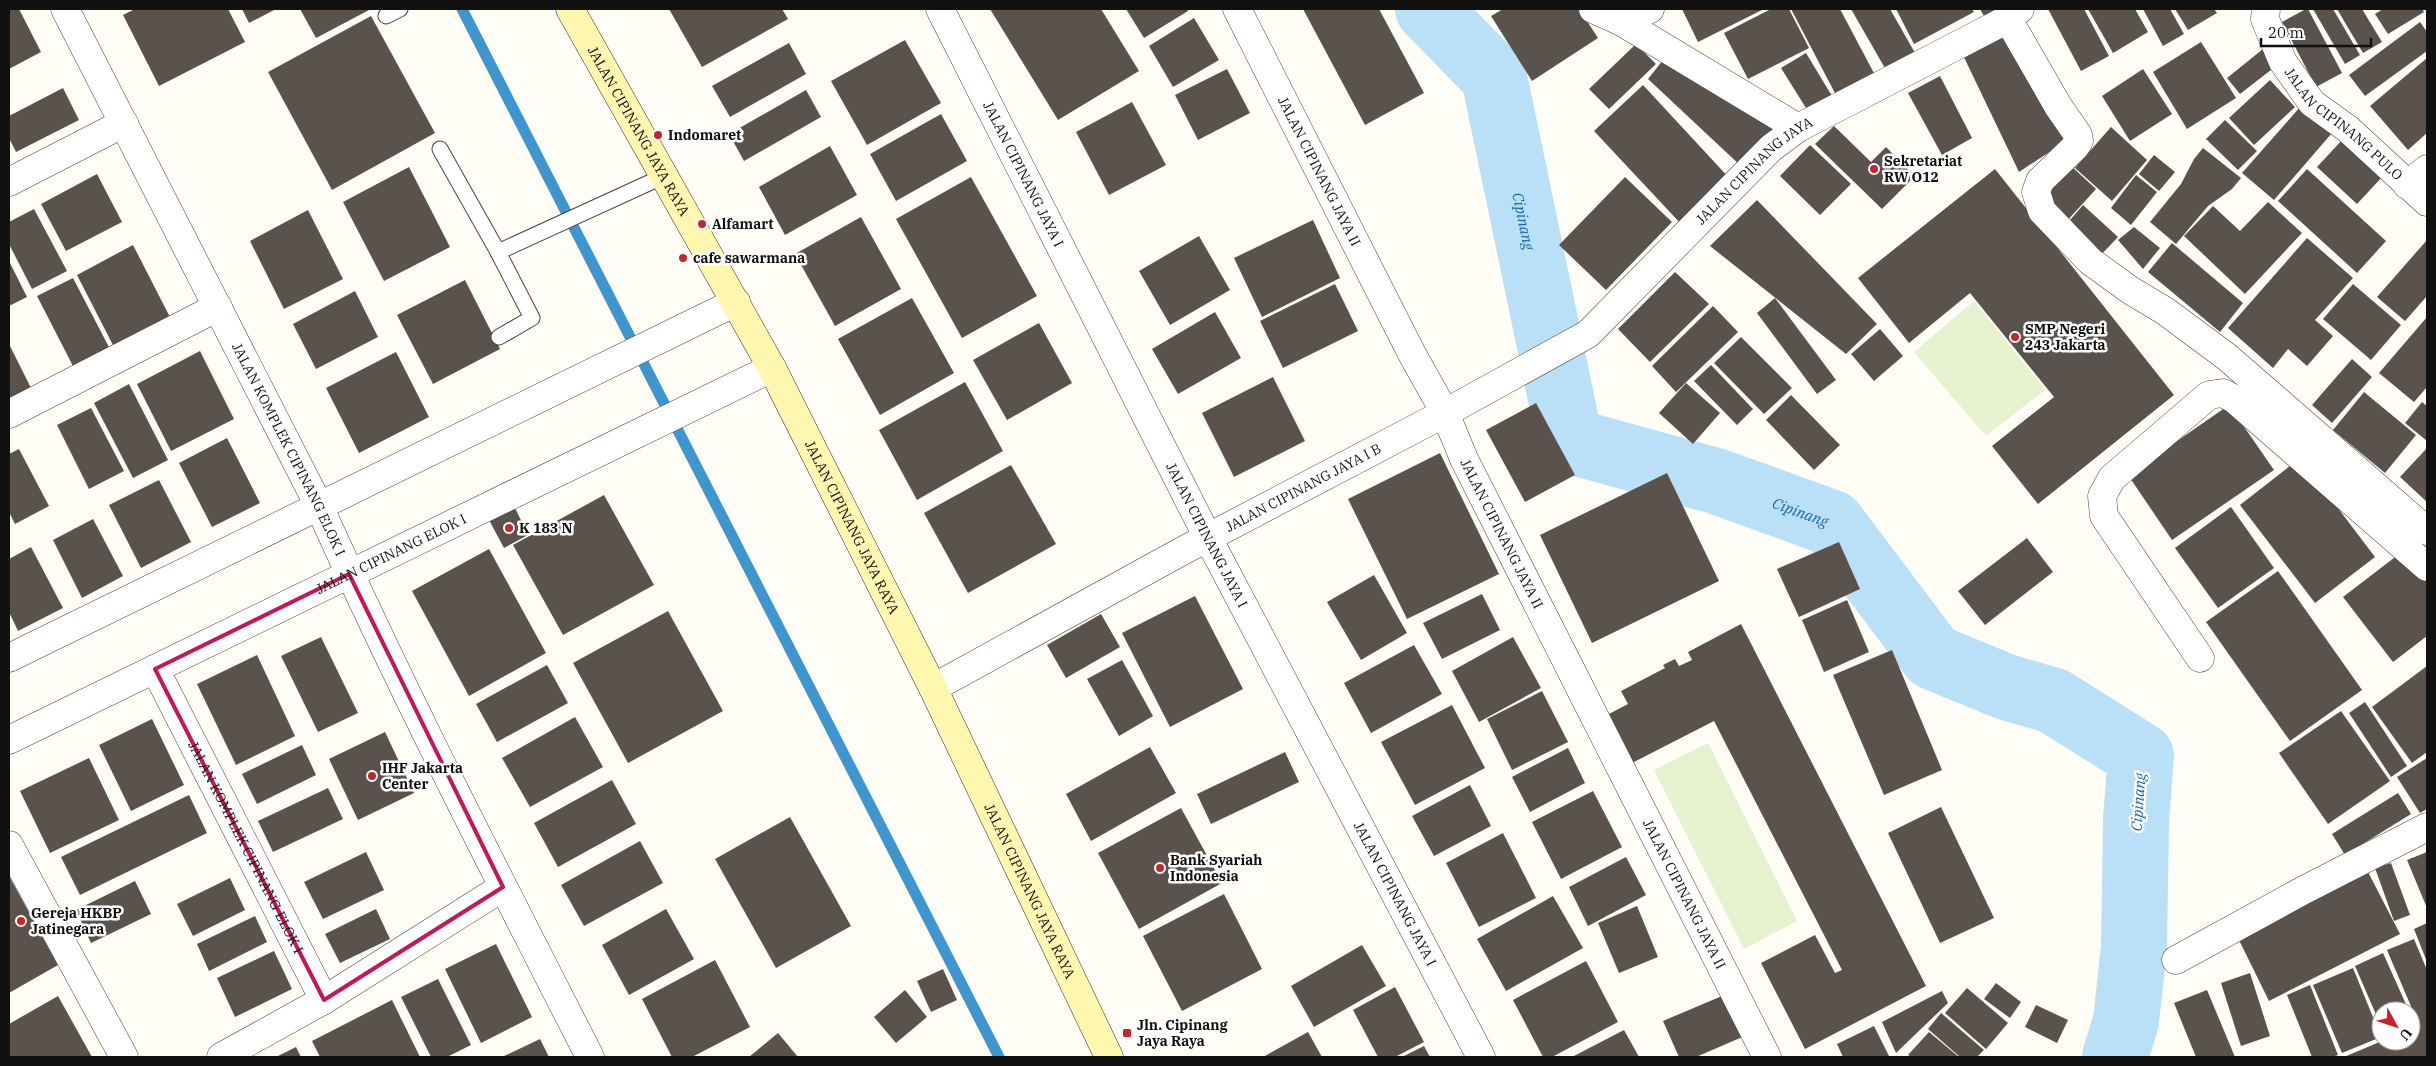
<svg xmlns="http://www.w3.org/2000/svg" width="2436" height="1066" font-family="'IBM Plex Serif',serif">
<rect width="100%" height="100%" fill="#fffdf5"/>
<g fill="#e6f2cf">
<polygon points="1974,301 2045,390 1986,436 1914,352"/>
<polygon points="1708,743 1797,921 1744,949 1654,770"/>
</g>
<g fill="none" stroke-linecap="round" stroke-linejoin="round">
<polyline stroke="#3f96cf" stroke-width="11" points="462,9 999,1057"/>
<path stroke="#b9e0f7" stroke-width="66" id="s1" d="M1428 9 1494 77 1570 441 1716 481 1832 523 1933 657 2006 687 2054 701 2141 756 2136 819 2134 947 2126 1021 2115 1057"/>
</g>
<g fill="#5a524d">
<polygon points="9,9 19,9 41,52 9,69"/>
<polygon points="135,9 228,9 245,42 159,86 123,15"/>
<polygon points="242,9 276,9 249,23"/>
<polygon points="300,9 371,9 316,38"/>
<polygon points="669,9 782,9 788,19 702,67"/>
<polygon points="990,9 1101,9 1139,71 1058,120"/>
<polygon points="1126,9 1187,9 1188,11 1144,38"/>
<polygon points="1303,9 1379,9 1424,93 1365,125"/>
<polygon points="1503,9 1579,9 1598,38 1532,81 1491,16"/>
<polygon points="1682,9 1764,9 1698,42"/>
<polygon points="1771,9 1789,9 1809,48 1748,79 1724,33"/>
<polygon points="1791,9 1840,9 1876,77 1837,97"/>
<polygon points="1851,9 1890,9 1915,53 1886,70"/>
<polygon points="1896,9 1972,9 1974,12 1914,44"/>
<polygon points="1980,9 1998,9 1984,16"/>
<polygon points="2048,9 2084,9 2109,56 2081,71"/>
<polygon points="2088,9 2135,9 2148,32 2113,53"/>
<polygon points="2143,9 2170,9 2184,34 2163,46"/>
<polygon points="2175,9 2214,9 2217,13 2188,30"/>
<polygon points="2306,9 2308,9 2342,73 2316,87 2282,22"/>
<polygon points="2313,9 2333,9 2360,55 2345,64"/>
<polygon points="2337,9 2362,9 2382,42 2363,53"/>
<polygon points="2383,9 2422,9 2424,12 2388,34 2375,14"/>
<polygon points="371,16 435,133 332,190 268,72"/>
<polygon points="1194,18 1219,60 1173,87 1149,46"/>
<polygon points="2420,22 2427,32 2427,51 2365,96 2349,75"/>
<polygon points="2007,29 2066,141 2019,172 1961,51"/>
<polygon points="905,40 941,103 867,145 831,81"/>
<polygon points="2201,42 2236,98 2187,129 2153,72"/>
<polygon points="789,43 806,74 730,117 712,86"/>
<polygon points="1636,44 1656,64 1609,109 1589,89"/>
<polygon points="2263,49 2276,66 2240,94 2227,78"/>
<polygon points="1806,53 1835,101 1811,116 1781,68"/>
<polygon points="1667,55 1778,130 1742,167 1648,79"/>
<polygon points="2427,58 2427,133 2408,150 2370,106"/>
<polygon points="1227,69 1250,113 1198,140 1175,95"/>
<polygon points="2143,69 2172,114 2130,141 2102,96"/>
<polygon points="1940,76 1972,138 1942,155 1908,93"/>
<polygon points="2270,80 2295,107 2254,145 2229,118"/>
<polygon points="1643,85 1731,180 1682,225 1594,131"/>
<polygon points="63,88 79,120 16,152 9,138 9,116"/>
<polygon points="806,90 821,117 744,161 729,134"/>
<polygon points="1132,102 1166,165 1109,195 1076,132"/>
<polygon points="2301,106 2332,133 2274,200 2242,173"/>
<polygon points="941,114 967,161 896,201 870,154"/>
<polygon points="2225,120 2257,151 2238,170 2206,139"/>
<polygon points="1834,126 1871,162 1886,147 1915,176 1882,209 1815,144"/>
<polygon points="2111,127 2147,160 2112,201 2075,168"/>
<polygon points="2343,139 2383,176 2357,204 2317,167"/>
<polygon points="1810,145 1851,184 1820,215 1780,176"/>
<polygon points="830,146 857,195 785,235 759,187"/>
<polygon points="2203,148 2241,178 2232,189 2208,206 2176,244 2150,222 2181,184 2194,159"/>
<polygon points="2154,155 2175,172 2159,191 2139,174"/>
<polygon points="2069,164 2096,189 2066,222 2039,197"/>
<polygon points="409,167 450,247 384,281 343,202"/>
<polygon points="1995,169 2174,395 2038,504 1992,446 2054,397 1970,293 1909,343 1858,278"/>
<polygon points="2307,169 2386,241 2357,273 2278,201"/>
<polygon points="97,174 122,222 66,251 41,204"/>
<polygon points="2136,175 2157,192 2131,225 2111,208"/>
<polygon points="971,177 1037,296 962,338 896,219"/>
<polygon points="1625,177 1672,222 1606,290 1559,245"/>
<polygon points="1757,200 1877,324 1846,354 1710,246"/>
<polygon points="2268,202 2302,233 2245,294 2184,236 2213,206 2240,231"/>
<polygon points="2083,205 2118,237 2098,258 2064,227"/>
<polygon points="34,209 67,271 32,289 9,244 9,222"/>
<polygon points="308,210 343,279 284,309 250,241"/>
<polygon points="861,217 901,289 835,326 795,254"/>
<polygon points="1313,220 1340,278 1262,317 1234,258"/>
<polygon points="2134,227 2160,248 2143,269 2118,240"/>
<polygon points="1199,236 1230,290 1170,325 1139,271"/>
<polygon points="2307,238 2353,278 2315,320 2333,336 2307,366 2288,349 2273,368 2228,328"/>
<polygon points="2427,240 2427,296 2405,321 2377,297"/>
<polygon points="2172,243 2243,303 2220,332 2148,272"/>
<polygon points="133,245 172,321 116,351 77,275"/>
<polygon points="9,261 27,297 9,306"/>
<polygon points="1675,272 1709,304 1650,362 1618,329"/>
<polygon points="73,278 111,351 75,370 37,296"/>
<polygon points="465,280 500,349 433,384 397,315"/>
<polygon points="1335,284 1358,331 1283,368 1260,321"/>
<polygon points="2353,284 2401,325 2371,360 2323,319"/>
<polygon points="355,291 378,337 316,369 293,324"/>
<polygon points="912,298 954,373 880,415 838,339"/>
<polygon points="1775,298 1836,380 1817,394 1757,313"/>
<polygon points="1713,306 1738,332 1676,392 1652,366"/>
<polygon points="1215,312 1241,358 1178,394 1152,349"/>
<polygon points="2427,317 2427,387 2414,402 2379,373"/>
<polygon points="1039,323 1072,383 1007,420 973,360"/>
<polygon points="1880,329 1903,356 1874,381 1851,354"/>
<polygon points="1741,337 1792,388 1764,414 1714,363"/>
<polygon points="9,344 32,390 9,402"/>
<polygon points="200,351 234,419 171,451 137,384"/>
<polygon points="396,352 429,417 359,453 326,388"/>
<polygon points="2352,359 2372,377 2332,423 2312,405"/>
<polygon points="1711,365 1753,409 1737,425 1694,381"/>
<polygon points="1273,377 1305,441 1234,477 1202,413"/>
<polygon points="965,382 1003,451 917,500 879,430"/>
<polygon points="1686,383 1720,413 1693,444 1659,413"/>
<polygon points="129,384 168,460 133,478 94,403"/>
<polygon points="2364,392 2416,435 2385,473 2333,430"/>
<polygon points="1791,395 1840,445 1814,470 1766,420"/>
<polygon points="2422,402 2427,406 2427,441 2405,423"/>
<polygon points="1536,403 1575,475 1525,502 1486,430"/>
<polygon points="2229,405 2274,470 2172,540 2128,475"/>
<polygon points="91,408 124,471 89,489 57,425"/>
<polygon points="227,438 260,503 212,527 179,463"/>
<polygon points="2427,448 2427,502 2400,477"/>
<polygon points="19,449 49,506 15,524 9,512 9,454"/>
<polygon points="1440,453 1499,574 1407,619 1348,499"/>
<polygon points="2300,458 2375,557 2315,603 2240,505"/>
<polygon points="1011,465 1056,544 968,593 924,513"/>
<polygon points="1667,473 1719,581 1592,643 1540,535"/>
<polygon points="159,480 191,542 141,568 109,505"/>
<polygon points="604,495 654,585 563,635 513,545"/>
<polygon points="2231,507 2274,568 2218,608 2175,548"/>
<polygon points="515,508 528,535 504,548 489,520"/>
<polygon points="93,519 123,576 82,598 53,540"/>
<polygon points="2027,538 2053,572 1985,625 1958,591"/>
<polygon points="1839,542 1860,589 1799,617 1777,569"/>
<polygon points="31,547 63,608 18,631 9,612 9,559"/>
<polygon points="489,549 546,653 469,696 412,591"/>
<polygon points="2403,551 2427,582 2427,636 2393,662 2343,597"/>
<polygon points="2278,571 2362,690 2290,741 2206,622"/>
<polygon points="1374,575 1407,633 1361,660 1327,602"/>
<polygon points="1482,594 1500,630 1442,659 1423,623"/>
<polygon points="1195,596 1243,689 1170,727 1122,633"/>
<polygon points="1847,600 1869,652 1824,672 1802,620"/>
<polygon points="668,611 723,711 628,763 573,663"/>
<polygon points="1101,614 1120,647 1066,678 1047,645"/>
<polygon points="1741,624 1926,986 1805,1049 1761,963 1815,935 1835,973 1842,970 1714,721 1632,763 1607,715 1628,704 1621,691 1665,668 1663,665 1675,659 1679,666 1692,660 1688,652"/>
<polygon points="321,637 358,713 318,732 281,656"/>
<polygon points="1513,637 1541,688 1479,722 1452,671"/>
<polygon points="1414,645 1442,694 1371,733 1344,683"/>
<polygon points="1892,650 1942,770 1884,795 1833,675"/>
<polygon points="257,655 295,736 236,765 197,684"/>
<polygon points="1122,660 1153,716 1119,736 1087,679"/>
<polygon points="547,665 568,703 497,742 476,704"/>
<polygon points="2427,666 2427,752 2412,763 2372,707"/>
<polygon points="1542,691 1568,742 1512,770 1487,719"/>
<polygon points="2365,702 2407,766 2391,777 2349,713"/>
<polygon points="1452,705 1485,768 1415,805 1381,742"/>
<polygon points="2341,711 2390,781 2328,824 2279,753"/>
<polygon points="575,717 603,767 530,807 502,758"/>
<polygon points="152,719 184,785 131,811 99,745"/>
<polygon points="385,732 414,793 358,820 329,759"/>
<polygon points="302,745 316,775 257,804 242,774"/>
<polygon points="1150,747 1176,793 1091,841 1066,794"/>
<polygon points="1568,748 1585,783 1530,812 1512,777"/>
<polygon points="1285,752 1299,782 1211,824 1197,794"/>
<polygon points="89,758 119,820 50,853 20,791"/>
<polygon points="2427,758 2427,809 2420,813 2397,777"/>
<polygon points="612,780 636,824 558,867 534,823"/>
<polygon points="1470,785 1491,826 1434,856 1412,816"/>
<polygon points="328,788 343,819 273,852 258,821"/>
<polygon points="1593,791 1622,847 1561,879 1532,822"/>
<polygon points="2398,793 2411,814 2345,855 2332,834"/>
<polygon points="189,795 207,833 80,895 61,857"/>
<polygon points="1941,807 1994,918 1940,943 1888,833"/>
<polygon points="1181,808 1222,883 1139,929 1098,853"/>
<polygon points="790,817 851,926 776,968 715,859"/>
<polygon points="1503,833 1536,898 1479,927 1446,863"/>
<polygon points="640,841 663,883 584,926 561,885"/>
<polygon points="366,852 384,890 323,919 304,882"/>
<polygon points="2427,852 2427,908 2407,860"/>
<polygon points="1626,857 1646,895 1588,926 1569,887"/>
<polygon points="2391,863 2410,915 2394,921 2375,868"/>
<polygon points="2367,870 2400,934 2269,1001 2237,936"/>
<polygon points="9,876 58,965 9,993"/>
<polygon points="230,878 245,910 193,936 177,904"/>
<polygon points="135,881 151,914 91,943 76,910"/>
<polygon points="1224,894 1262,969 1182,1011 1143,936"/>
<polygon points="1553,896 1583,948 1506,991 1477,939"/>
<polygon points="1637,906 1658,957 1619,973 1598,923"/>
<polygon points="376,909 390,939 340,963 325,934"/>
<polygon points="666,909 694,959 629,995 602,945"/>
<polygon points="255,916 267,942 209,971 197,944"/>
<polygon points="2427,923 2427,962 2414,929"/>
<polygon points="2414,939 2427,970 2427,1056 2344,1057 2382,1041 2411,1041 2411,1029 2419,1025 2387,950"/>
<polygon points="496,944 532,1017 481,1043 445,969"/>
<polygon points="1362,945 1386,986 1314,1027 1291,986"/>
<polygon points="274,951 292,989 235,1017 217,978"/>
<polygon points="2383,953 2409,1011 2381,1011 2381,1026 2355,966"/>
<polygon points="715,960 750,1027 692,1057 672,1057 642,999"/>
<polygon points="1586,961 1618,1022 1552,1057 1543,1057 1513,1000"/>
<polygon points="2353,968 2381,1037 2342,1053 2313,985"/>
<polygon points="943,969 957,1000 931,1012 917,981"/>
<polygon points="2250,973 2270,1036 2241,1046 2221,983"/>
<polygon points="438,979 471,1045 447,1057 431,1057 401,997"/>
<polygon points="1996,983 2021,1002 2010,1018 1984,999"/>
<polygon points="2310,985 2338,1055 2332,1057 2312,1057 2287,995"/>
<polygon points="1395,987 1424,1042 1395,1057 1378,1057 1353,1010"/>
<polygon points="1967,988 2008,1023 1986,1049 1945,1013"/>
<polygon points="905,990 927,1017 896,1043 874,1017"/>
<polygon points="2207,990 2235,1057 2196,1057 2174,1003"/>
<polygon points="1942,991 1948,1003 1896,1053 1882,1022"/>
<polygon points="1729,993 1747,1035 1696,1057 1679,1057 1663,1021"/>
<polygon points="58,996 92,1057 9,1057 9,1024"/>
<polygon points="392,1000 420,1057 320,1057 312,1041"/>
<polygon points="2036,1005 2068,1020 2057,1043 2025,1027"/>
<polygon points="1941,1013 1984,1050 1977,1057 1960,1057 1928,1029"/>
<polygon points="1874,1026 1889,1056 1843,1057 1837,1044"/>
<polygon points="1624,1030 1639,1057 1572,1057"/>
<polygon points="1308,1032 1322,1057 1263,1057"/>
<polygon points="1929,1032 1959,1057 1911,1057 1908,1055"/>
<polygon points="778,1033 798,1057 749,1057"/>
<polygon points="540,1039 549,1057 502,1057"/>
<polygon points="1424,1046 1430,1057 1402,1057"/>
<polygon points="296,1047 301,1057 276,1057"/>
</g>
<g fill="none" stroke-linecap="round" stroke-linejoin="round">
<g stroke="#444" stroke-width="17">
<g id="service">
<polyline points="386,16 400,9"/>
<polyline points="440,149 498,252 664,176"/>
<polyline points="498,252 532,318 499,337"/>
</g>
</g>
<g stroke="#444" stroke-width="29">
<g id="minor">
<path id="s2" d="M65 9 319 506C403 693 497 875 590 1057"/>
<path id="s3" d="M940 9 1208 538 1481 1057"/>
<path id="s4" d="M1237 9 1412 354 1445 413 1464 459 1767 1057"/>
<polyline points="1593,9 1622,22 1798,128"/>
<path id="s5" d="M2266 9 2265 19 2283 62 2312 103 2348 129 2427 202"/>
<polyline points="2008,19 2058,106 2078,135 2079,141 2075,147 2040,181 2036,192 2042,211 2090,261 2130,290 2165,311 2227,357 2427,531"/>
<polyline points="1622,22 1650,9"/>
<polyline points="9,182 124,123"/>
<polyline points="2407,185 2427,169"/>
<polyline points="9,414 218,307"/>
<polyline points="9,658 736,302"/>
<polyline points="2200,658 2104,516 2102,496 2112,478 2209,395 2223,393 2234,399 2427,567"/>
<path id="s6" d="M155 669 324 1000"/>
<path id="s7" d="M933 688 1186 549 1445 413 1588 334 1771 148 1798 128 2008 19 2020 9"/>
<path id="s8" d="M9 740 772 368"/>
<polyline points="9,845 124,1057"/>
<polyline points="2176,960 2304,890 2427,827"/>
<polyline points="221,1057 324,1000 503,887"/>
</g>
</g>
<g stroke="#333" stroke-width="29">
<g id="secondary">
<path id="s9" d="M570 9 772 368 933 688 1109 1057"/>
</g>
</g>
<use href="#service" stroke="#fff" stroke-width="15"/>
<use href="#minor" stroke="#fff" stroke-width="28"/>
<use href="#secondary" stroke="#fff6b0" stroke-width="28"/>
</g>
<path fill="none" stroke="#c2185b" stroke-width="4" stroke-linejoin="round" d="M349 574 503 887 324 1000 155 669Z"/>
<g fill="#c4262e" stroke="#fff" stroke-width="2">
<circle cx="658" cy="135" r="5"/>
<circle cx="1874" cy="169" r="5"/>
<circle cx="702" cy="224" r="5"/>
<circle cx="683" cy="258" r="5"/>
<circle cx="2015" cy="337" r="5"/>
<circle cx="509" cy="528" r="5"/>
<circle cx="372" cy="776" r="5"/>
<circle cx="1160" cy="868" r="5"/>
<circle cx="21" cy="921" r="5"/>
<rect x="1122" y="1028" width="10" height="10" rx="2.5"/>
</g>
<g text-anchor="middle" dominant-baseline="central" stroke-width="5" stroke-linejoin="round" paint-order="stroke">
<g font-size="14" fill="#111" stroke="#fff">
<text stroke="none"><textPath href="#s5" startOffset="144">JALAN CIPINANG PULO</textPath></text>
<text stroke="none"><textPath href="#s9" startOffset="140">JALAN CIPINANG JAYA RAYA</textPath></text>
<text stroke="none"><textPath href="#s4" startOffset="182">JALAN CIPINANG JAYA II</textPath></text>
<text stroke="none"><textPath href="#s7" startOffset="978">JALAN CIPINANG JAYA</textPath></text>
<text stroke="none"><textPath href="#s3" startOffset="185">JALAN CIPINANG JAYA I</textPath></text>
<text stroke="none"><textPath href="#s2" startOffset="494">JALAN KOMPLEK CIPINANG ELOK I</textPath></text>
<text stroke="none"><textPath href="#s7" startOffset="421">JALAN CIPINANG JAYA I B</textPath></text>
<text stroke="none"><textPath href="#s9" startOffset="590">JALAN CIPINANG JAYA RAYA</textPath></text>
<text stroke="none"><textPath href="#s4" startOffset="588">JALAN CIPINANG JAYA II</textPath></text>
<text stroke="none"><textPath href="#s3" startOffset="590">JALAN CIPINANG JAYA I</textPath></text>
<text stroke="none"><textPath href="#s8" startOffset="425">JALAN CIPINANG ELOK I</textPath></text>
<text stroke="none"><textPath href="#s6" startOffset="200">JALAN KOMPLEK CIPINANG ELOK I</textPath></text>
<text stroke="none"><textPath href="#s9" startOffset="995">JALAN CIPINANG JAYA RAYA</textPath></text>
<text stroke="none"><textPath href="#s3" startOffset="995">JALAN CIPINANG JAYA I</textPath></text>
<text stroke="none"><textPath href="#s4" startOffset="992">JALAN CIPINANG JAYA II</textPath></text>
</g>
<g font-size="14" font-weight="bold" fill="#111" stroke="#fff" text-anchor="start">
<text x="668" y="135">Indomaret</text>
<text x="1884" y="161">Sekretariat<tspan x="1884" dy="16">RW O12</tspan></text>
<text x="712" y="224">Alfamart</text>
<text x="693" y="258">cafe sawarmana</text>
<text x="2025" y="329">SMP Negeri<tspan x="2025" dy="16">243 Jakarta</tspan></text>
<text x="519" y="528">K 183 N</text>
<text x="382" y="768">IHF Jakarta<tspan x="382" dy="16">Center</tspan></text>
<text x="1170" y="860">Bank Syariah<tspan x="1170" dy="16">Indonesia</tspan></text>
<text x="31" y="913">Gereja HKBP<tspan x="31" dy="16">Jatinegara</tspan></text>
<text x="1137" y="1025">Jln. Cipinang<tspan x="1137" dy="16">Jaya Raya</tspan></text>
</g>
<g font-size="15" font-style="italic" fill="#1768a6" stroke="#fff">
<text stroke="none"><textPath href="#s1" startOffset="242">Cipinang</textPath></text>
<text stroke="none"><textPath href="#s1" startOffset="708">Cipinang</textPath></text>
<text transform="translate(2138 802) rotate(-86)">Cipinang</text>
</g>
</g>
<rect width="2436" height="1066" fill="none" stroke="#111111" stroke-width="20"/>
<g transform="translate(2396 1026) rotate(130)"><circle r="24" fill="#ffffff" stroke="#a0a0a0"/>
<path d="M0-4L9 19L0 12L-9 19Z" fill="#c4262e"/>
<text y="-8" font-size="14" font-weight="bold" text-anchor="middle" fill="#111111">U</text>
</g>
<path d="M2261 38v8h110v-8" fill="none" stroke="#111111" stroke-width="2.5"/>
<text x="2268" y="38" font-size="15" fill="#111111" stroke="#ffffff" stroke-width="4" paint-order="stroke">20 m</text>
</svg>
